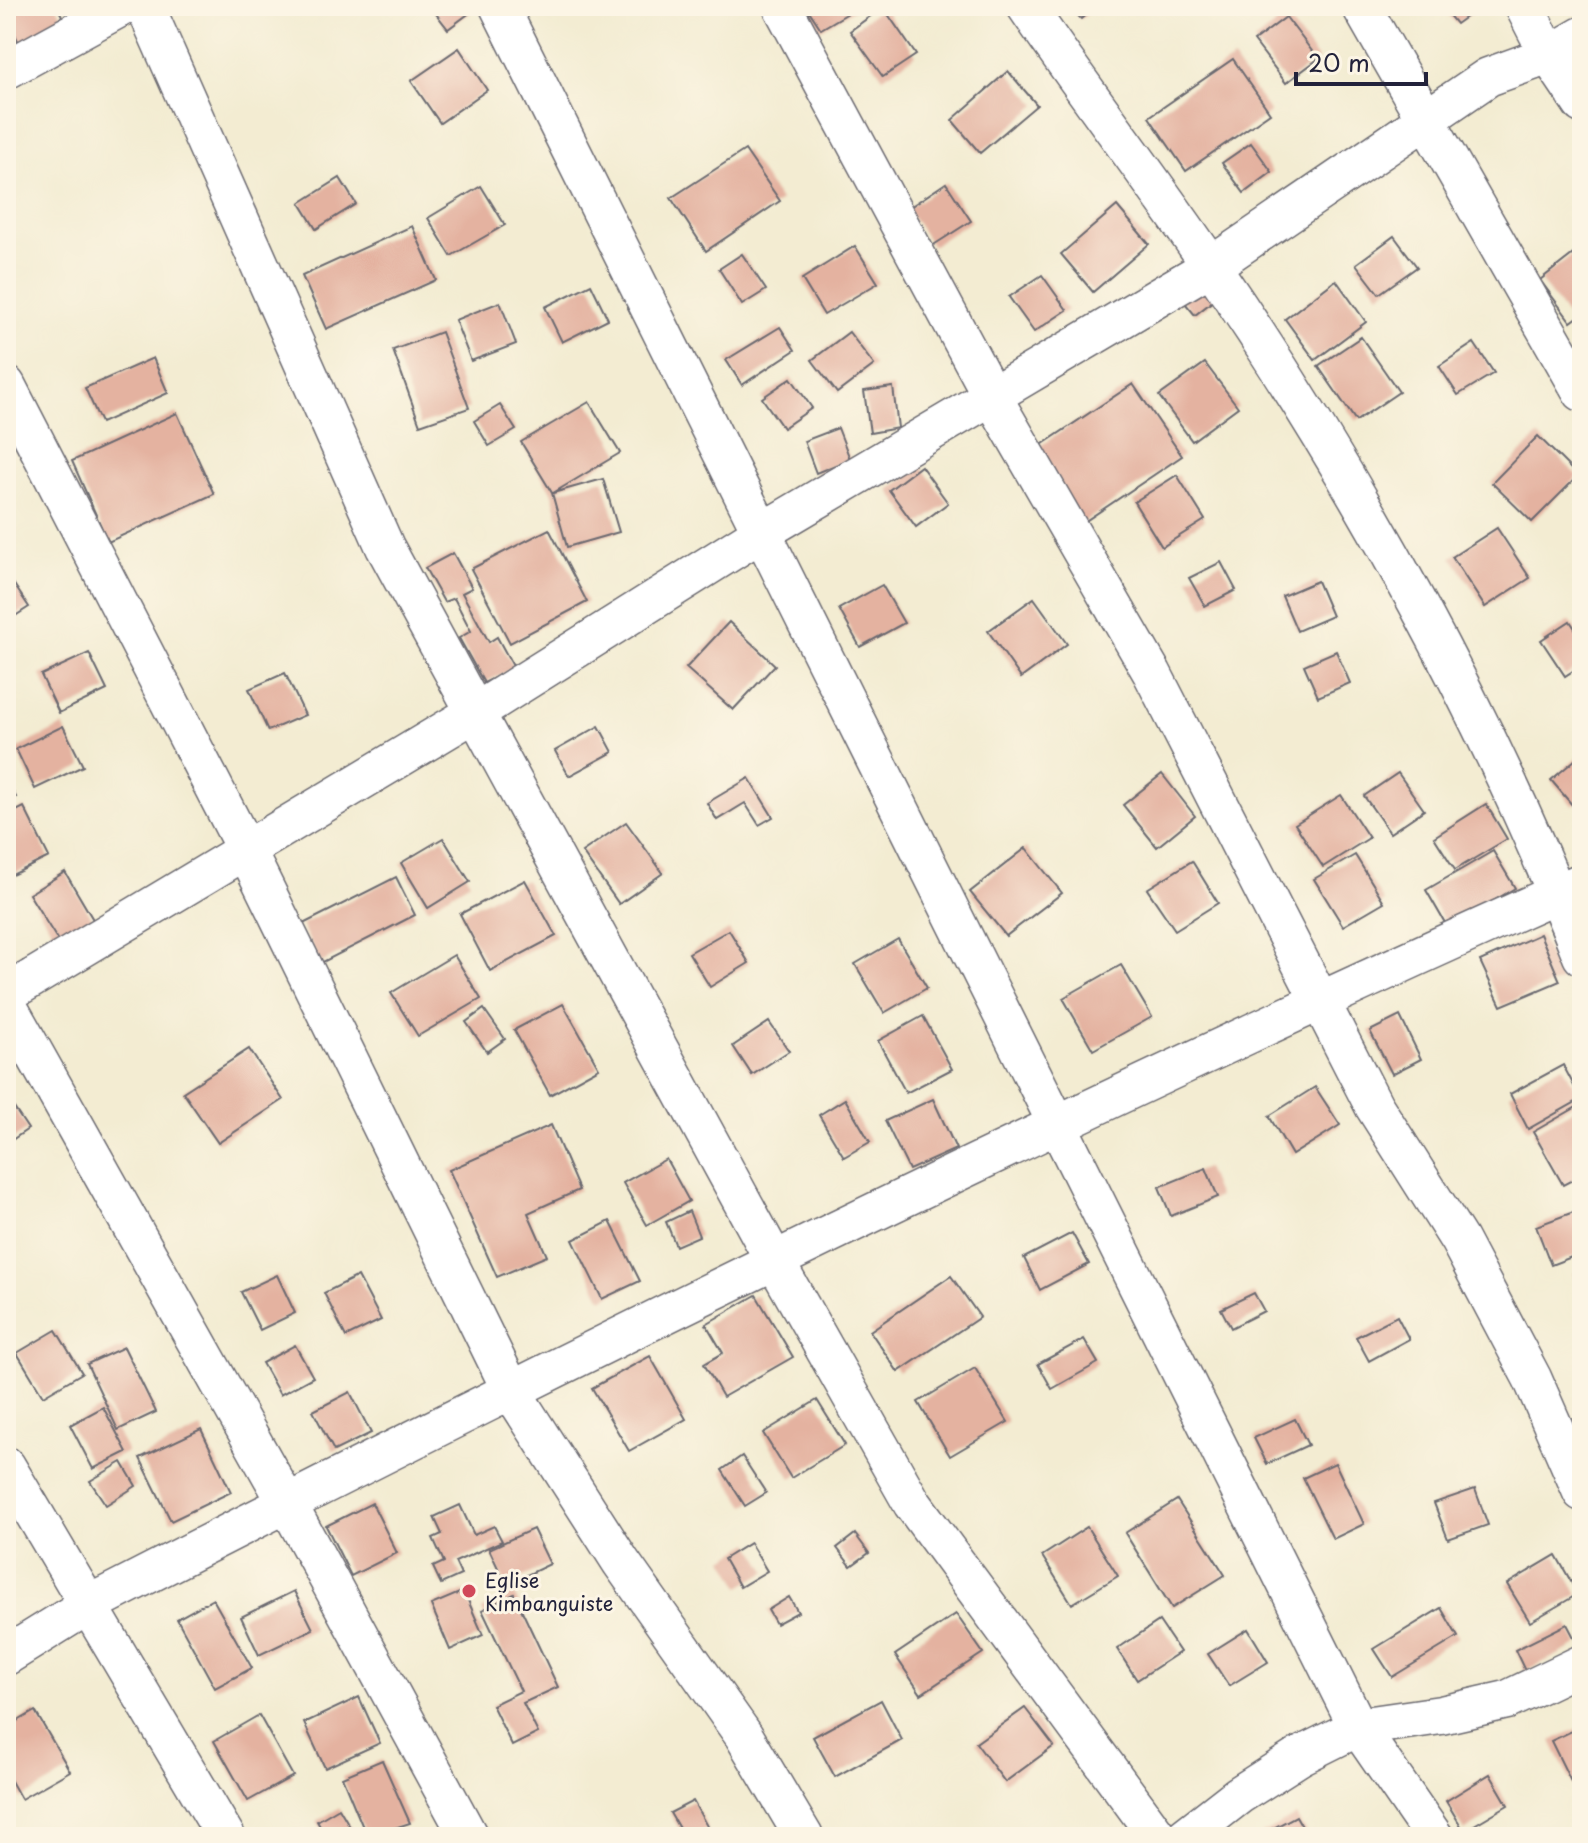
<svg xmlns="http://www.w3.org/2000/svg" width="1588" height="1843" font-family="'Playpen Sans',sans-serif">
<rect width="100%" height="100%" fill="#fcf5e5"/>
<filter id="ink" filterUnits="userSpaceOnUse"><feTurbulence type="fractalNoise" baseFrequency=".0125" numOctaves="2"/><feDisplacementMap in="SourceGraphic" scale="16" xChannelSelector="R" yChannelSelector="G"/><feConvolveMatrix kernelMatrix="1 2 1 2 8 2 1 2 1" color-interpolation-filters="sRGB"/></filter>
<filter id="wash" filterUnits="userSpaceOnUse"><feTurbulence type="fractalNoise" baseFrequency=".006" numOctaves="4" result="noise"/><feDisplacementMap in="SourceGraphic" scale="32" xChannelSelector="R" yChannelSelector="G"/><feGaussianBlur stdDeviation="1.8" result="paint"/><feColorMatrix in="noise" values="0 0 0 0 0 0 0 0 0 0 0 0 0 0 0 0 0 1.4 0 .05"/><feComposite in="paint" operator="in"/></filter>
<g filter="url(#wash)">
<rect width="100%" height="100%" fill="#f3ecd2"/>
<g id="blocks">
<g fill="#e4b2a0">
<polygon points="6,6 57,6 65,22 19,43 6,15"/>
<polygon points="430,6 479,6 448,29"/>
<polygon points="806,6 860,6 821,29"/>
<polygon points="1069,6 1097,6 1081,19"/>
<polygon points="1446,6 1481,6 1456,24 1443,8"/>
<polygon points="883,7 916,55 883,77 850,31"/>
<polygon points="1286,17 1318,59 1286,83 1254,41"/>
<polygon points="459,48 487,90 440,123 411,81"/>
<polygon points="1233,59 1270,113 1186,171 1149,117"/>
<polygon points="1008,71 1037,105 980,153 952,120"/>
<polygon points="1251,143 1272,172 1244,193 1222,163"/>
<polygon points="745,150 780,201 706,251 671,198"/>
<polygon points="340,178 356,204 316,229 300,203"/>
<polygon points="946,183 971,221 932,246 907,209"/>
<polygon points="481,186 505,225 451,256 428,218"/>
<polygon points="1117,206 1149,244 1093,292 1061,254"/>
<polygon points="412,226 436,280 326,329 302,276"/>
<polygon points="1394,236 1417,267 1379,294 1356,264"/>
<polygon points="855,246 878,283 824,315 802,279"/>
<polygon points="1577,251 1582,258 1582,314 1571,322 1540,280"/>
<polygon points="742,254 766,290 742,305 719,269"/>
<polygon points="1042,275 1067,310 1034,332 1009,297"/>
<polygon points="1204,279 1218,297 1195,315 1180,297"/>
<polygon points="1336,280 1366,322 1315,360 1285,319"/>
<polygon points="591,284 608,319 562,342 545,307"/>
<polygon points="500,302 516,344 471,361 455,320"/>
<polygon points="780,327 795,350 742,385 726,360"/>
<polygon points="441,332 469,408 420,425 393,350"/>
<polygon points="849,332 874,365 837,393 812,360"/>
<polygon points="1361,337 1399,392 1356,421 1318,366"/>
<polygon points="1474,343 1494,373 1458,395 1439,366"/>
<polygon points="153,358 168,393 101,423 85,388"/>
<polygon points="1205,363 1238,407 1192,441 1159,396"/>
<polygon points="791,378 812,408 783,428 762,398"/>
<polygon points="1133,384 1182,456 1081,524 1031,452"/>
<polygon points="893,387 898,428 870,433 864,391"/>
<polygon points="589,402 620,453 553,493 603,479 619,532 567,547 552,493 521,442"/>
<polygon points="500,405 516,430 489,446 474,421"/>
<polygon points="177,413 214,494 108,542 72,461"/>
<polygon points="838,428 850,459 816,473 804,441"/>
<polygon points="1538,436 1578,476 1532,522 1492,483"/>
<polygon points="921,466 948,503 916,527 889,490"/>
<polygon points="1177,475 1205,520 1162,547 1134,502"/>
<polygon points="1497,528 1530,578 1485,607 1452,557"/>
<polygon points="549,529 587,602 510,643 471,569"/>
<polygon points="453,553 472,588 462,593 489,642 497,637 514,668 484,683 459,638 471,631 454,598 444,602 425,568"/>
<polygon points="1221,562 1236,590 1205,606 1189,578"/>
<polygon points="9,577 29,607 6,622 6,578"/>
<polygon points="1317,581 1332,616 1297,631 1282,596"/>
<polygon points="882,585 904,623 860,647 839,609"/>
<polygon points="1034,598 1067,644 1021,678 988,631"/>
<polygon points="1570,621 1582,639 1582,665 1565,676 1541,640"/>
<polygon points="729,622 775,665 733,710 686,668"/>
<polygon points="1336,651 1350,683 1318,697 1304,665"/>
<polygon points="89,653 107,690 59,713 41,675"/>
<polygon points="285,673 305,715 268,731 249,689"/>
<polygon points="63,726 83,766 35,789 16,749"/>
<polygon points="599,726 613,752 569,776 555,751"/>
<polygon points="1582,754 1582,798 1573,806 1551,780"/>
<polygon points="1398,773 1424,810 1390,833 1364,796"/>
<polygon points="1162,774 1195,816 1157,847 1123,805"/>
<polygon points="749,778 773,817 759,825 745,803 717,820 707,803"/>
<polygon points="6,780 16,797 6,802"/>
<polygon points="1341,795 1369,838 1323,867 1295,824"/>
<polygon points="1486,804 1507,839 1455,870 1434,837"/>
<polygon points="24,807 49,857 8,877 6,816"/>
<polygon points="626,822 663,873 619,904 582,852"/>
<polygon points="443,838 470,882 428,908 401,863"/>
<polygon points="1026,848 1062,893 1006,936 970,892"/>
<polygon points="1493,851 1515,888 1448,928 1426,890"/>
<polygon points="1355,855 1384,902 1343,926 1314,879"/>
<polygon points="1192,861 1218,903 1175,930 1147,889"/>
<polygon points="65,872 95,923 60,944 29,894"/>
<polygon points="396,877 415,915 321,963 301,925"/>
<polygon points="525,880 556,936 490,971 460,914"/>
<polygon points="729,930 749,963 710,987 689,953"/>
<polygon points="1540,934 1560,981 1501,1006 1480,961"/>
<polygon points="898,939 927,988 884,1013 855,964"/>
<polygon points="454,955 481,999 418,1036 391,993"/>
<polygon points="1121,965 1152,1017 1093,1050 1063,998"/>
<polygon points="563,1004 599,1068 550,1095 514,1030"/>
<polygon points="484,1009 505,1039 487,1052 466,1022"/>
<polygon points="923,1016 952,1069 906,1093 878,1041"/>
<polygon points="1400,1016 1421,1059 1392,1074 1370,1031"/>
<polygon points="769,1022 789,1051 752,1075 733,1046"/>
<polygon points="249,1049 283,1100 218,1143 183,1092"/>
<polygon points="1563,1065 1581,1099 1528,1129 1510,1094"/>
<polygon points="1315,1087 1340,1125 1292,1155 1269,1116"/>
<polygon points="6,1096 28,1129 6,1144"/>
<polygon points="845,1099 870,1142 844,1157 819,1115"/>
<polygon points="933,1099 956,1149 909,1170 885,1121"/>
<polygon points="1582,1104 1582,1175 1563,1185 1533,1132"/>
<polygon points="551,1125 579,1190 528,1213 547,1256 497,1277 449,1170"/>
<polygon points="666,1159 689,1201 647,1225 623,1183"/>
<polygon points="1206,1168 1218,1197 1171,1216 1159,1187"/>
<polygon points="1579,1210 1582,1253 1551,1265 1536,1226"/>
<polygon points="689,1211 699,1236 676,1246 666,1222"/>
<polygon points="610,1221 640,1281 602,1299 573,1240"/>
<polygon points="1072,1233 1089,1264 1040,1290 1024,1258"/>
<polygon points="1582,1271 1582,1297 1573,1274"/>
<polygon points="277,1275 295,1313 260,1330 241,1292"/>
<polygon points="358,1276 381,1320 346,1337 324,1293"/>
<polygon points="951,1276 980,1317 898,1372 870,1331"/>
<polygon points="1254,1293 1264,1311 1231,1328 1221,1309"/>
<polygon points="756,1295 793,1357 723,1397 704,1364 723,1353 706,1324"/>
<polygon points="1397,1316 1409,1339 1369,1361 1356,1337"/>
<polygon points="56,1330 82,1373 43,1396 17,1353"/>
<polygon points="1084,1339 1098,1363 1052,1389 1038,1364"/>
<polygon points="295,1345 313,1377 280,1395 262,1363"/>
<polygon points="124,1347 156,1412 118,1430 87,1364"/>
<polygon points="650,1356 686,1419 629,1451 592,1388"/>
<polygon points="975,1368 1008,1422 950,1456 918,1402"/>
<polygon points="350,1392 371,1433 334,1451 313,1411"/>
<polygon points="817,1400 845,1445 791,1478 763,1433"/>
<polygon points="103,1407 127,1452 93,1469 70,1425"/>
<polygon points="1295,1419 1308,1445 1267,1464 1254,1438"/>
<polygon points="201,1429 231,1492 171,1521 140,1458"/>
<polygon points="742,1456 766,1493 745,1506 722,1470"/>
<polygon points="122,1462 136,1486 106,1505 90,1481"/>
<polygon points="1335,1463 1364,1524 1333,1539 1303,1478"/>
<polygon points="1475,1489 1488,1525 1448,1539 1434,1503"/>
<polygon points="1177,1500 1225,1575 1172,1608 1125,1533"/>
<polygon points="372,1503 397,1553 351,1576 326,1526"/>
<polygon points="460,1505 474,1535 494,1526 502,1541 455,1562 461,1575 441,1584 433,1567 444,1562 433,1538 442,1534 434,1517"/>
<polygon points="1087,1527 1118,1576 1072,1604 1042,1556"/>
<polygon points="533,1529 550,1564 506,1585 489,1549"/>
<polygon points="855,1534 869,1553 851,1566 837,1548"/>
<polygon points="750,1543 767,1571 740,1587 724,1559"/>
<polygon points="1556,1555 1578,1594 1530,1622 1507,1584"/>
<polygon points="294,1591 313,1629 259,1655 241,1617"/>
<polygon points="464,1591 483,1635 450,1650 431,1605"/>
<polygon points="514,1594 558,1687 523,1703 538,1733 512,1746 492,1705 521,1691 482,1610"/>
<polygon points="789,1597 798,1612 776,1624 768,1610"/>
<polygon points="213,1599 252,1668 215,1688 177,1619"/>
<polygon points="1441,1608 1458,1637 1392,1677 1374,1649"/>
<polygon points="956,1614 983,1653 921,1694 895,1655"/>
<polygon points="1159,1621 1180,1652 1137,1680 1117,1649"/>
<polygon points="1567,1624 1578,1645 1525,1671 1515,1650"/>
<polygon points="1248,1629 1268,1662 1229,1686 1208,1654"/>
<polygon points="359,1697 380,1743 325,1768 304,1723"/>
<polygon points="881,1700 902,1740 835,1777 813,1737"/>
<polygon points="1025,1708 1054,1746 1005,1782 976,1743"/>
<polygon points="35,1711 70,1771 21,1799 6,1772 6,1728"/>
<polygon points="259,1715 293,1776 248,1801 214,1741"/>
<polygon points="1582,1726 1582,1804 1551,1741"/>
<polygon points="382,1760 410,1823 367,1837 342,1777"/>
<polygon points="1490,1774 1508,1805 1464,1831 1446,1801"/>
<polygon points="693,1801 708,1828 692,1837 684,1837 670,1813"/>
<polygon points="339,1808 356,1837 326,1837 317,1821"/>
<polygon points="1296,1816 1308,1837 1264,1837 1262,1834"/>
</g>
</g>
</g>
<g filter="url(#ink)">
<use href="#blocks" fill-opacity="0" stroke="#6b6970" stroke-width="2"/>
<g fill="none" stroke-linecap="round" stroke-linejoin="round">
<g stroke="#6b6970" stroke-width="41">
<g id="street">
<polyline points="145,6 385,547 773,1258 912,1503 1158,1837"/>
<polyline points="499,6 1358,1727 1434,1837"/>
<polyline points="782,6 993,398 1152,673 1374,1106 1459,1240 1532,1378 1582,1492"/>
<path d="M1026 6C1086 94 1151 178 1211 266 1356 477 1489 718 1582 956"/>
<polyline points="1361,6 1582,392"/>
<polyline points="1524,6 1549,55 1582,104"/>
<polyline points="6,70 123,6"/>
<polyline points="6,385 246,850 512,1392 621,1562 744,1736 804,1837"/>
<polyline points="6,994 476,712 762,532 1211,266 1488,77 1549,55 1582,36"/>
<polyline points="6,1003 287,1503 469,1837"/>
<polyline points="6,1466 226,1837"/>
<path d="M6 1656 88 1605C580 1352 1077 1108 1582 882"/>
<polyline points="1185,1837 1239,1795 1300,1756 1358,1727 1441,1715 1507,1700 1582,1664"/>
</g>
</g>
<use href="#street" stroke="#fff" stroke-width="38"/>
</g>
</g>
<circle fill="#d1495b" stroke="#fcf5e5" stroke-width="3" cx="469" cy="1591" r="8"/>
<g text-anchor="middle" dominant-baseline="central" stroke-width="6" stroke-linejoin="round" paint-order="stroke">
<g font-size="20" fill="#22223b" stroke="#fcf5e5" text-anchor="start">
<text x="485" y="1580">Eglise<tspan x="485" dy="23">Kimbanguiste</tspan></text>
</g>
</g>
<rect width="1588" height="1843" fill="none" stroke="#fcf5e5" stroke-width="32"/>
<path d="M1296 72v12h130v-12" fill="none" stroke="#22223b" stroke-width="4"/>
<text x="1308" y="72" font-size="24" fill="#22223b" stroke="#fcf5e5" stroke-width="6" paint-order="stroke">20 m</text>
</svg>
